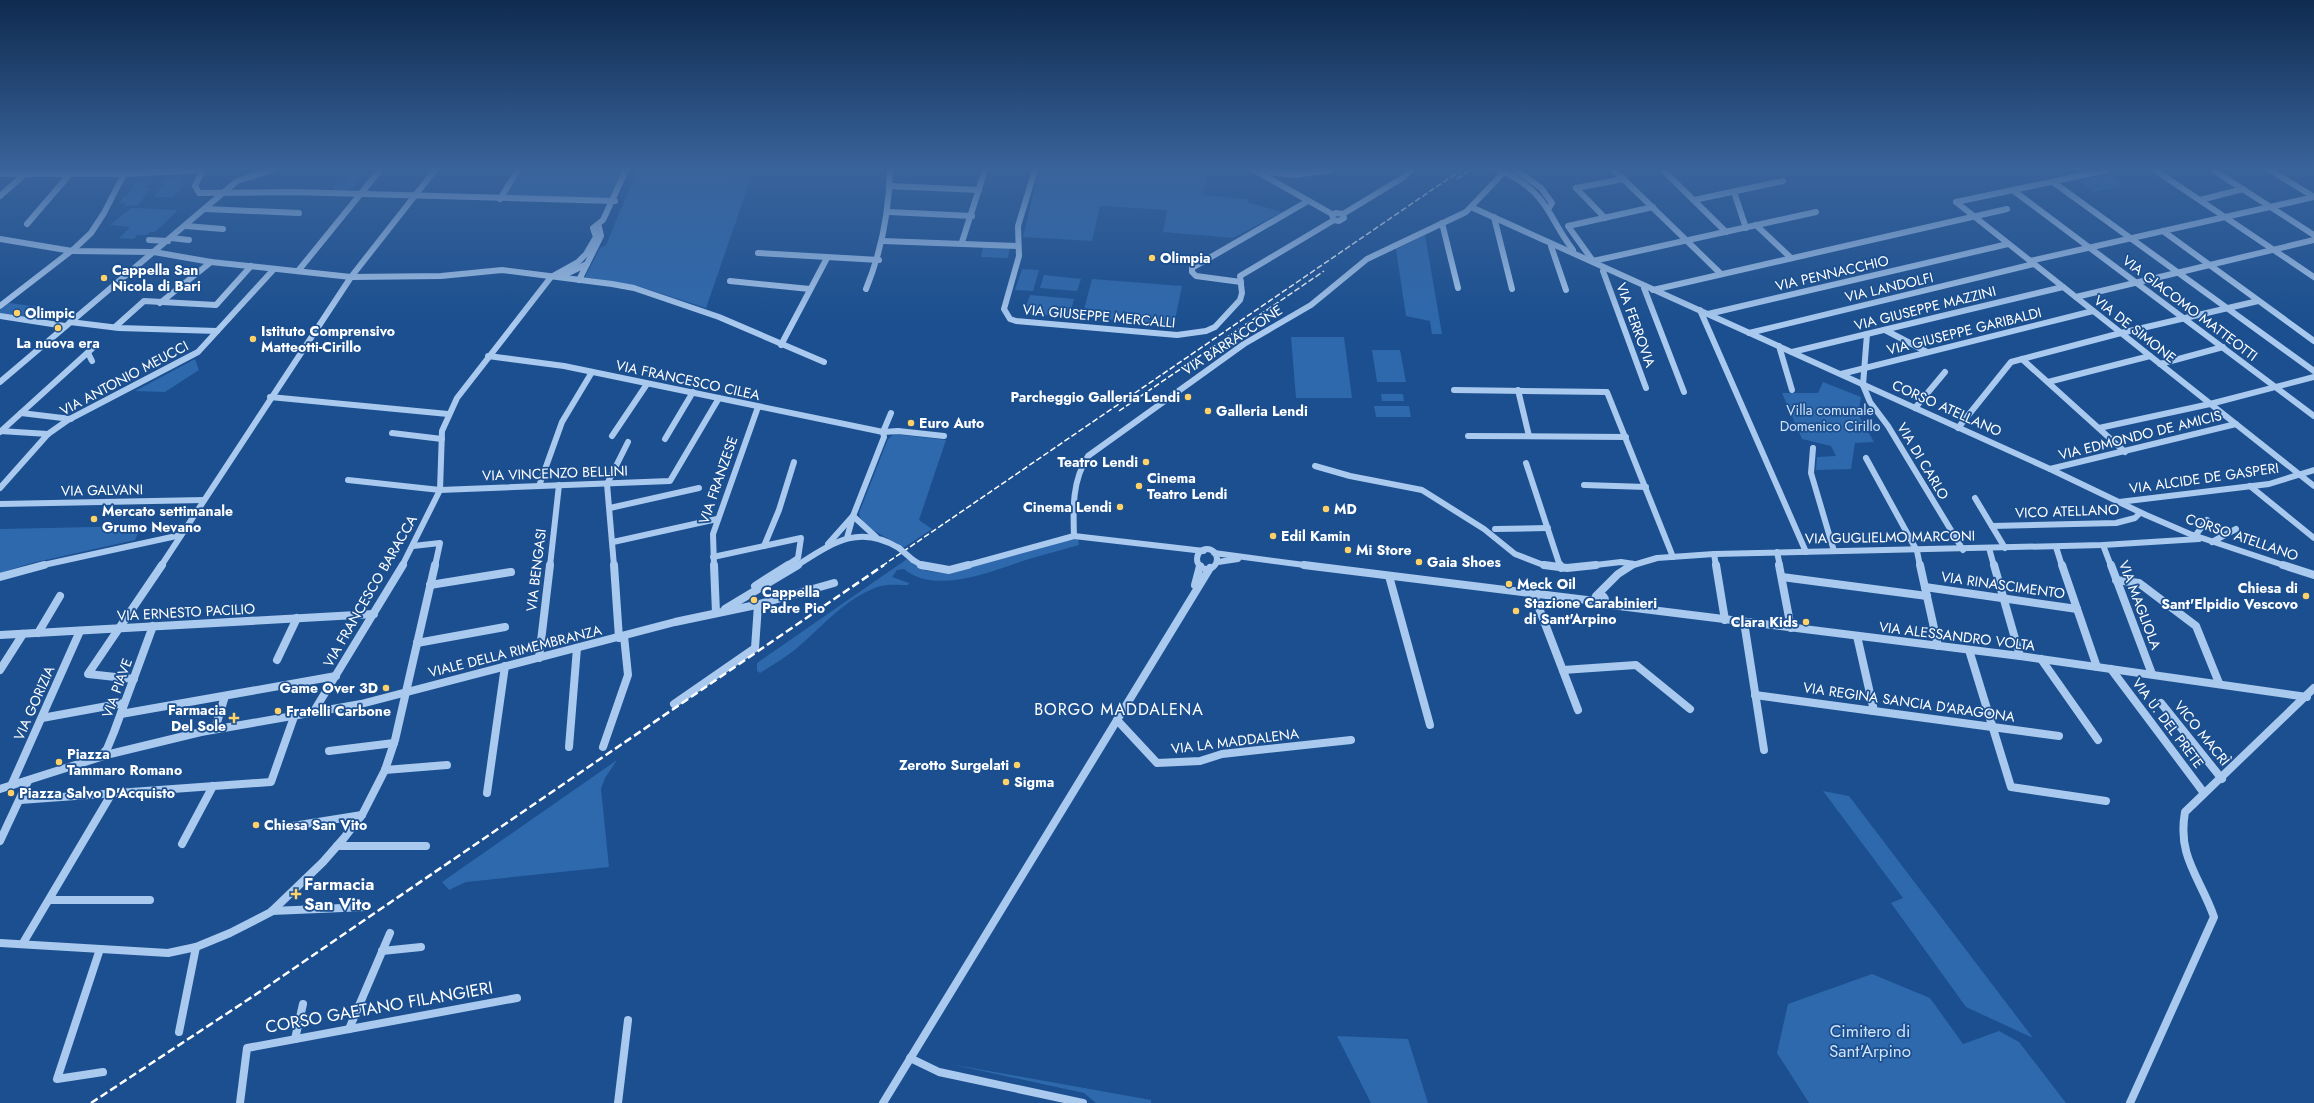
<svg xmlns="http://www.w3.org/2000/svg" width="2314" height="1103" font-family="Jost,sans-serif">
<rect width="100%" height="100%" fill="#1b4f8f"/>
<g fill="#2e69ad">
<polygon points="522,170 623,170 609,199 505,196"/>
<polygon points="637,170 682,170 680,173 751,178 706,308 638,286 585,277 600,248 606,245"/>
<polygon points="1039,170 1170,170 1178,171 1180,173 1208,175 1203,195 1248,199 1247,202 1282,212 1233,238 1163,232 1167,210 1100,206 1092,241 1023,237"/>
<polygon points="183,174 179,181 187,182 173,197 154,197 164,184 160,184 164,179 176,179 179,175"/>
<polygon points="2109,174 2125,185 2095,192 2079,181"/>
<polygon points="348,175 361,176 352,189 348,189 346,192 332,191 339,181 345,181"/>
<polygon points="149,182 145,188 151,188 138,205 124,206 125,203 120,203 123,197 127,196 135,183"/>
<polygon points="131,208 135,208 178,210 155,232 150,232 147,235 137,235 134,239 119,238 130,227 110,225"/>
<polygon points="1425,235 1442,334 1432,334 1430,321 1406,316 1396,249"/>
<polygon points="983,247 1010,248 1008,258 981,257"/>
<polygon points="1022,269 1039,270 1033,291 1015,290"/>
<polygon points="1044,275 1081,279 1077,291 1040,288"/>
<polygon points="1092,279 1182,286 1174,325 1082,317"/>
<polygon points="1030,295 1074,299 1069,317 1024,313"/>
<polygon points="9,303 40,307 26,319 0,315 0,310"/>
<polygon points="1291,337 1344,337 1352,398 1296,398"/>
<polygon points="1372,350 1400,350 1406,382 1377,382"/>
<polygon points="195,359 199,370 165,392 135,391"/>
<polygon points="1823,382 1861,397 1858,414 1874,442 1855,443 1851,469 1816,470 1817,457 1836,456 1831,446 1802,439 1782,393 1818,393"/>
<polygon points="1381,394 1403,394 1404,401 1382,401"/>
<polygon points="1374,406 1409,406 1411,417 1376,417"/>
<path d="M894 434 946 440 919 520 932 529 903 548C892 538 861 529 859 513L888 439Z"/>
<polygon points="141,526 135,540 32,563 0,573 0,529"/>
<path d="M1078 539 1079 545C1062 550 1046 554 1029 559 994 570 936 596 904 569L897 570 892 577 909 583 908 585C900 585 889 584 881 586 847 596 822 627 796 649 785 658 772 665 760 673L757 671V663L907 559 926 571 943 573 1058 541Z"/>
<polygon points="617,760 605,778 601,789 609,867 466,882 449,890 442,882"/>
<polygon points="1823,791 1849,796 2033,1038 1966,1007 1891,903 1903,898"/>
<polygon points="1872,974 1930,998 1963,1044 1999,1031 2019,1042 2066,1103 1809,1103 1777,1053 1788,1004"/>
<polygon points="1337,1036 1408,1039 1428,1103 1371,1103"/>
<polygon points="950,1064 1151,1100 1151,1103 1096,1103 1084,1093"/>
</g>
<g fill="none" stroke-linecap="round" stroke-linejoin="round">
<g stroke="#a9c9ee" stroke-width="6">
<polyline points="203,170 195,186 199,193 293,192 615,201"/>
<polyline points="1035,170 1018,226 1019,256 1004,309 1010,319 1016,321 1177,335 1206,331 1215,327 1240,300 1242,293 1240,276 1334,220"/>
<polyline points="1254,170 1332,214"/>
<polyline points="1516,170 1541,188 1552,203 1549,208"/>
<polyline points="1614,170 1721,274"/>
<polyline points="1663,170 1726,232"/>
<polyline points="2155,170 2314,277"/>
<polyline points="2213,170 2314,235"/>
<polyline points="2270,170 2314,197"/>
<polyline points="1261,171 1295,175 1330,170"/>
<polyline points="0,174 123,174 203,170"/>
<path d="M1512 176C1550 198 1549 219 1573 250"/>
<polyline points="2053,182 2314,371"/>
<polyline points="890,186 979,190"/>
<polyline points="1576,188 1623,179"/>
<polyline points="1576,188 1605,218"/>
<polyline points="2014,191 2314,416"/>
<polyline points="1734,192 1746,228"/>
<polyline points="0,196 25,174"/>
<polyline points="500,199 518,170"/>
<polyline points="1694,200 1783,181"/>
<polyline points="2200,200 2243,189"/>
<polyline points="1956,202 2314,486"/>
<polyline points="1956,202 2108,170"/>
<polyline points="1471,207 2050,469 2146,515 2190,534 2286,566"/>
<polyline points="1653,207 1568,226 1593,261 1816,212"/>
<polyline points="206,209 299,213"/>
<polyline points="889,212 972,216"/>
<polygon points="1336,213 1343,214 1344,218 1339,221 1334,220 1332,215"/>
<polyline points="1343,214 1404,177 1411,170"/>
<polyline points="1494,217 1512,289"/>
<polyline points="1442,223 1458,288"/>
<polyline points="27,224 70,174"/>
<polyline points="1756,225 1791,258"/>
<polyline points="186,226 223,229"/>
<polyline points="2163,231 2314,341"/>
<polyline points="171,238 189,240"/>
<polyline points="0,239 72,251 154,252 211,262 351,277 441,276 502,270 612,284 634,288 719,317 824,362"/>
<polyline points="149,240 168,241"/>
<polyline points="883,241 1017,246"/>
<polyline points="962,242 985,170"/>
<polyline points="1551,246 1566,290"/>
<polyline points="758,253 879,260"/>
<polyline points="2030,261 2314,197"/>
<polyline points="298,271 380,170"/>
<polyline points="1603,271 1646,388"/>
<polyline points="560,277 587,264"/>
<polyline points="579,280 601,236 599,227"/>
<polyline points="730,281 810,289"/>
<polyline points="1241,282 1196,276 1192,272 1192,268 1308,201"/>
<polyline points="1644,288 1684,392"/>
<path d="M866 289C882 250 889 212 890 170"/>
<polyline points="1653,290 2007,209"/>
<polyline points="2076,297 2314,240"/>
<polyline points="160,303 211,262"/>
<polyline points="0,306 75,248 91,233 104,213 126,170"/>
<polyline points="1700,310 1806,552"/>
<polyline points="1708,314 2008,244"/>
<polyline points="0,316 65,326"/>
<polyline points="70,322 119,328 217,331"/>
<polyline points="115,327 144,301 216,305 251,266"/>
<polyline points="1885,330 1927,352"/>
<polyline points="1749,333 2034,264"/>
<polyline points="781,345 827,258"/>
<polyline points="1779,346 1792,390"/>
<polyline points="1792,352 2063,287"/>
<polyline points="88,353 92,361"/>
<polyline points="488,356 564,366 883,432 898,431 944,436"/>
<polyline points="2022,359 2125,452"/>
<polyline points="2160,364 2223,347"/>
<polyline points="1841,374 2093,311"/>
<polyline points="0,382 237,181 272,170"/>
<polyline points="2048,382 2150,356"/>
<polyline points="1863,385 1870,402 1888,426 1963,550"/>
<polyline points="1863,385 1867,334"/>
<polyline points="1454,390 1607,392 1673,557"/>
<polyline points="1518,390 1529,436"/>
<polyline points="270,397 448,414"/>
<polyline points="1915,408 1945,372"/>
<polyline points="21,413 71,419"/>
<polyline points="1958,428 2011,362 2121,333 2258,301"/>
<polyline points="2099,428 2210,404 2314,377"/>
<polyline points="0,431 48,434"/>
<polyline points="0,432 96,345"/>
<polyline points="883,432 891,413"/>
<polyline points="392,433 442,439"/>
<polyline points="612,436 647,384"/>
<polyline points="1468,436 1626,437"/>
<polyline points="665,439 693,392"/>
<polyline points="1813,448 1811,473 1834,551"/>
<polyline points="1866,458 1917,551 1920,566"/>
<polyline points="1526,463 1560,566"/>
<polyline points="1315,466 1350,476 1422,490 1484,529 1515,554 1546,566"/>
<polyline points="2050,469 2236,424"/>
<polyline points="348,480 440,490 670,481 719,398"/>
<polyline points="607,484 614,566"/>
<polyline points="607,484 628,442"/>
<polyline points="1584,485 1646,487"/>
<polyline points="539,486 562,422 592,372"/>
<polyline points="2250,486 2314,538"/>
<polyline points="0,488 48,434 68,420 198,352 274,269"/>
<polyline points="1975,498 2005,548"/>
<polyline points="2119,502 2269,484 2314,470"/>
<polyline points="0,504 204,500"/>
<polyline points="610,508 699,488"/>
<polyline points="853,516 876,537"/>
<polyline points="1992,526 2116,523 2135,518 2140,513"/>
<polyline points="1495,529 1548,528"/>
<path d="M1074 536C1073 508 1072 481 1088 456L1244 344 1311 305 1367 259 1466 212 1506 170"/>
<polyline points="2195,536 2207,520"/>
<polyline points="847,538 853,516 884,437 883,432"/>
<polyline points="613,542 717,519"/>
<polyline points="2212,542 2236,529"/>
<polyline points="828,544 852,517"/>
<polyline points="2103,545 2111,566"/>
<polyline points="413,546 440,543 435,566"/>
<polyline points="764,546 779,510 794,462"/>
<polyline points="2056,547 2062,566"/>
<polyline points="1989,548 1994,566"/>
<circle cx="1207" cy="559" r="10"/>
<polyline points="1777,552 1780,566"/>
<polyline points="1214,553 1312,566"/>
<polyline points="1714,554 1716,566"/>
<polyline points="713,557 801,538 798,558 786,566"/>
<polyline points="913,560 923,566"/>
<polyline points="1218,562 1238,559"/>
<polyline points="39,566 181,535"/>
<polyline points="161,566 351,277 435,170"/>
<polyline points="402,566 440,490 442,431 457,398 551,277 578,262 586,254 596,237 593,228 603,220 626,170"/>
<polyline points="550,566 559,485"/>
<polyline points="714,566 713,534 758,407"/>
<path d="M796 566C831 544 858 523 899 548"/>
<polyline points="965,566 1074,536 1204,551"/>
<polyline points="1587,566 1621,562 1634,564"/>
<polyline points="1630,566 1657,558 1714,554 2103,545 2199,539"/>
</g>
<g stroke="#a9c9ee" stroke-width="8">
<polyline points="614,565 619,638"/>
<polyline points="714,565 716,613"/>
<polyline points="921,565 949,570 968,565"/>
<polyline points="1304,565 1595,601"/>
<polyline points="1544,565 1567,568 1596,565"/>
<polyline points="1560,565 1561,568"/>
<polyline points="1716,565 1725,620"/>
<polyline points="1779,565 1791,628"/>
<polyline points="1920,565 1938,646"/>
<polyline points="1994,565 2020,656"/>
<polyline points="2062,565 2097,667"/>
<polyline points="2111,565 2152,674"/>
<polyline points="2283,565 2314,575"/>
<polyline points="1389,576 1430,725"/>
<polyline points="0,577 44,565"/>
<polyline points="1782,577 1927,596"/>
<polyline points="2116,580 2139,583 2196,626 2219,683"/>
<polyline points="430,585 511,572"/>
<polyline points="1195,585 1200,566"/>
<polyline points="755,586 788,565"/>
<polyline points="1925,587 2077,609"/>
<circle cx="1600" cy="600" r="5"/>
<polyline points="1534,595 1578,710"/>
<polyline points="1596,596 1618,574 1632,565"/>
<polyline points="1603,604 2020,656 2307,697"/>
<polyline points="725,609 798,565"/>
<polyline points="1744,622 1764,750"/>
<polyline points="38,633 60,596"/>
<polyline points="0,635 374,614"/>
<polyline points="1857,636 1874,711"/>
<polyline points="417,643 505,627"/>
<polyline points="1969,650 2011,787 2106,801"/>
<polyline points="539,658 550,565"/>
<polyline points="2041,659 2098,740"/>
<polyline points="277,660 297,618"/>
<polyline points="2111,669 2204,793"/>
<polyline points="0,670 23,634"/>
<polyline points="1563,670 1636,665 1690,709"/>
<polyline points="134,679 88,674 162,565"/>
<polyline points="1755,695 2059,736"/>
<polyline points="2161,703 2222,779"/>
<polyline points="674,704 755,648 758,605"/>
<polyline points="314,711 403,565"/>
<polyline points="121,714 336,676"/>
<polyline points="42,718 124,703"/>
<polyline points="1117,720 1157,763 1200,761 1222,754 1351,740"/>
<polyline points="215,729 225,696"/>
<polyline points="569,747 577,648"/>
<polyline points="603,747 628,675 624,636"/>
<polyline points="329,751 394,743"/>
<polyline points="100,757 107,749 114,732 153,626"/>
<polyline points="385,770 447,765"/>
<polyline points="11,786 80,631"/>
<polyline points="0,789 110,754 201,732 361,704 675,622 756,605 834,583"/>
<polyline points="487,793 505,666"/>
<polyline points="20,800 271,782 295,714"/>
<polyline points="293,826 362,815"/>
<polyline points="0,841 28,781"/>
<polyline points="182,844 213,786"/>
<polyline points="337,846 426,846"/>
<polyline points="50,900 150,900"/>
<polyline points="272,911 366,907"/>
<polyline points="0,943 168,953 196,947 230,933 271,912 323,862 344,838 362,815 385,770 395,740 435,565"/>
<polyline points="23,943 112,793"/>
<polyline points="100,949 57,1079 103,1072"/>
<polyline points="382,951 421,947"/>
<polyline points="349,1029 390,933"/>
<polyline points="179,1032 196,947"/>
<polyline points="295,1039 303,1004"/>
<polyline points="910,1058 939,1072 1083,1103"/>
<polyline points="240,1103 247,1048 517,998"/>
<polyline points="618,1103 628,1020"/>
<polyline points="883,1103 1210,568"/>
<path d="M2130 1103 2214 917C2200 877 2177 857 2185 812L2314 688"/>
</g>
<g stroke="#fff" stroke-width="1.5" stroke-dasharray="6 2.5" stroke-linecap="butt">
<polyline points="1457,179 1470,170"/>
<polyline points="1119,411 1324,271"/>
<polyline points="882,566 1461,170"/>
</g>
<polyline stroke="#fff" stroke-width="2.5" stroke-dasharray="8 3.5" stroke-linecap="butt" points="91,1103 252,997 884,565"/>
<g stroke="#a9c9ee" stroke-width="6">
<polyline points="1498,170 1512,176"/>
<polyline points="899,548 913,560"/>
</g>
</g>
<linearGradient id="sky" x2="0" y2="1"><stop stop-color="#0f2b4f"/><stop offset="0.52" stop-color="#39639b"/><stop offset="1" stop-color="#39639b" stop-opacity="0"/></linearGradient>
<rect width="2314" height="324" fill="url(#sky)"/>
<g fill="#ffd166" stroke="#1b4f8f" stroke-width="1.5">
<circle cx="1152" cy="258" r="4"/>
<circle cx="104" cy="278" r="4"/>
<circle cx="17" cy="313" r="4"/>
<circle cx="58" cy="328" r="4"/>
<circle cx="253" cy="339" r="4"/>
<circle cx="1188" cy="397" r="4"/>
<circle cx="1208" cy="411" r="4"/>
<circle cx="911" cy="423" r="4"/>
<circle cx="1146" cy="462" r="4"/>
<circle cx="1139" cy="486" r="4"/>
<circle cx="1120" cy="507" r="4"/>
<circle cx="1326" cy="509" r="4"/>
<circle cx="94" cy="519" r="4"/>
<circle cx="1273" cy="536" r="4"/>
<circle cx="1348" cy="550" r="4"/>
<circle cx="1419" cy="562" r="4"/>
<circle cx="1509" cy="584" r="4"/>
<circle cx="2306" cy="596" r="4"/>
<circle cx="754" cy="600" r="4"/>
<circle cx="1516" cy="611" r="4"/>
<circle cx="1806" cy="622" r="4"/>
<circle cx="386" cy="688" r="4"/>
<circle cx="278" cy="711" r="4"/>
<path d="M232 712h4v4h4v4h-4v4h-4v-4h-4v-4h4z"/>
<circle cx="59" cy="762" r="4"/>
<circle cx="1017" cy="765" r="4"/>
<circle cx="1006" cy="782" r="4"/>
<circle cx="11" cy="793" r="4"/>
<circle cx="256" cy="825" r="4"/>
<path d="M294 888h4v4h4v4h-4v4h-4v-4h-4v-4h4z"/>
</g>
<g text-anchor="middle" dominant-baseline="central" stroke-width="3.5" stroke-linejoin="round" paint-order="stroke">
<g font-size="14" font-weight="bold" fill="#fff" stroke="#1b4f8f" text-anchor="start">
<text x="1160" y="258">Olimpia</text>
<text x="112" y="270">Cappella San<tspan x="112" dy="16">Nicola di Bari</tspan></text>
<text x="25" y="313">Olimpic</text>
<text x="261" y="331">Istituto Comprensivo<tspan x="261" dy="16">Matteotti-Cirillo</tspan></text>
<text x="58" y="343" text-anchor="middle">La nuova era</text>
<text x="1180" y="397" text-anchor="end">Parcheggio Galleria Lendi</text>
<text x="1216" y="411">Galleria Lendi</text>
<text x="919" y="423">Euro Auto</text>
<text x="1138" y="462" text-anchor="end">Teatro Lendi</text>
<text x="1147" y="478">Cinema<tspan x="1147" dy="16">Teatro Lendi</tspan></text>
<text x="1112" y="507" text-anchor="end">Cinema Lendi</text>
<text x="1334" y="509">MD</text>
<text x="102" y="511">Mercato settimanale<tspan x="102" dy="16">Grumo Nevano</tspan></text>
<text x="1281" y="536">Edil Kamin</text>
<text x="1356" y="550">Mi Store</text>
<text x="1427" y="562">Gaia Shoes</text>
<text x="1517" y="584">Meck Oil</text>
<text x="2298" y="588" text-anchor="end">Chiesa di<tspan x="2298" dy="16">Sant'Elpidio Vescovo</tspan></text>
<text x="762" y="592">Cappella<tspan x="762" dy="16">Padre Pio</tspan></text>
<text x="1524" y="603">Stazione Carabinieri<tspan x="1524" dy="16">di Sant'Arpino</tspan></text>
<text x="1798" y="622" text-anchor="end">Clara Kids</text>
<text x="378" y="688" text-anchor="end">Game Over 3D</text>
<text x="226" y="710" text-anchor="end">Farmacia<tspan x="226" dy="16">Del Sole</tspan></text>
<text x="286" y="711">Fratelli Carbone</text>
<text x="67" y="754">Piazza<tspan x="67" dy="16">Tammaro Romano</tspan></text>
<text x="1009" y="765" text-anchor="end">Zerotto Surgelati</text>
<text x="1014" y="782">Sigma</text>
<text x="19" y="793">Piazza Salvo D'Acquisto</text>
<text x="264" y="825">Chiesa San Vito</text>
</g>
<g font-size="14" fill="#fff" stroke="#1b4f8f">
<text transform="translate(1832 273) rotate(-13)">VIA PENNACCHIO</text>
<text transform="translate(1889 287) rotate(-13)">VIA LANDOLFI</text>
<text transform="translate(1925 308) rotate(-14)">VIA GIUSEPPE MAZZINI</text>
<text transform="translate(2190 308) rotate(37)">VIA GIACOMO MATTEOTTI</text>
<text transform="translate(1099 316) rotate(5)">VIA GIUSEPPE MERCALLI</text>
<text transform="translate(1636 325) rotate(70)">VIA FERROVIA</text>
<text transform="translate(2135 329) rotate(38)">VIA DE SIMONE</text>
<text transform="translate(1964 331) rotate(-14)">VIA GIUSEPPE GARIBALDI</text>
<text transform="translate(1232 340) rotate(-33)">VIA BARRACCONE</text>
<text transform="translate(124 378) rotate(-28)">VIA ANTONIO MEUCCI</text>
<text transform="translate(688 380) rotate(12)">VIA FRANCESCO CILEA</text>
<text transform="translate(1947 408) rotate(24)">CORSO ATELLANO</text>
<text transform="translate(2140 435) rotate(-14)">VIA EDMONDO DE AMICIS</text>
<text transform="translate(1923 461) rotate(59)">VIA DI CARLO</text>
<text transform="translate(555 473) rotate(-2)">VIA VINCENZO BELLINI</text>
<text transform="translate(2204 478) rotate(-8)">VIA ALCIDE DE GASPERI</text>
<text transform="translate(718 480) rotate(-71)">VIA FRANZESE</text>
<text transform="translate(102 490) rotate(-1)">VIA GALVANI</text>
<text transform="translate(2067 511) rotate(-2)">VICO ATELLANO</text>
<text transform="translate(1890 537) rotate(-1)">VIA GUGLIELMO MARCONI</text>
<text transform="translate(2242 537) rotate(19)">CORSO ATELLANO</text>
<text transform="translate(536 570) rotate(-83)">VIA BENGASI</text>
<text transform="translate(2003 585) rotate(8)">VIA RINASCIMENTO</text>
<text transform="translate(370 591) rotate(-60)">VIA FRANCESCO BARACCA</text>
<text transform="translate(2140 605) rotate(69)">VIA MAGLIOLA</text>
<text transform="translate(186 612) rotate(-3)">VIA ERNESTO PACILIO</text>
<text transform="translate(1957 636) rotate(7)">VIA ALESSANDRO VOLTA</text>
<text transform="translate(515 651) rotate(-14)">VIALE DELLA RIMEMBRANZA</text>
<text transform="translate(117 688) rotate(-70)">VIA PIAVE</text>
<text transform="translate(1909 702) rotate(8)">VIA REGINA SANCIA D'ARAGONA</text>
<text transform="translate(34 703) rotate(-66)">VIA GORIZIA</text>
<text transform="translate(2168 723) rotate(53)">VIA U. DEL PRETE</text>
<text transform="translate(2202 733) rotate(51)">VICO MACRÌ</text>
<text transform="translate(1235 741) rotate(-7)">VIA LA MADDALENA</text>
</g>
<g font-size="14" fill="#cfe3fa" stroke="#1b4f8f">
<text x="1830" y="410">Villa comunale<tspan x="1830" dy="16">Domenico Cirillo</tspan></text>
</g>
<g font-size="16" letter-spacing="1" fill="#fff" stroke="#1b4f8f">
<text x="1119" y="709">BORGO MADDALENA</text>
</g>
<g font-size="17" font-weight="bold" fill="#fff" stroke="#1b4f8f" text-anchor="start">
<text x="304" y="884">Farmacia<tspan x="304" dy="20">San Vito</tspan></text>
</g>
<g font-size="17" fill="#fff" stroke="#1b4f8f">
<text transform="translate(379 1007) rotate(-10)">CORSO GAETANO FILANGIERI</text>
</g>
<g font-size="17" fill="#cfe3fa" stroke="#1b4f8f">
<text x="1870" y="1031">Cimitero di<tspan x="1870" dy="20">Sant'Arpino</tspan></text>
</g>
</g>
</svg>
